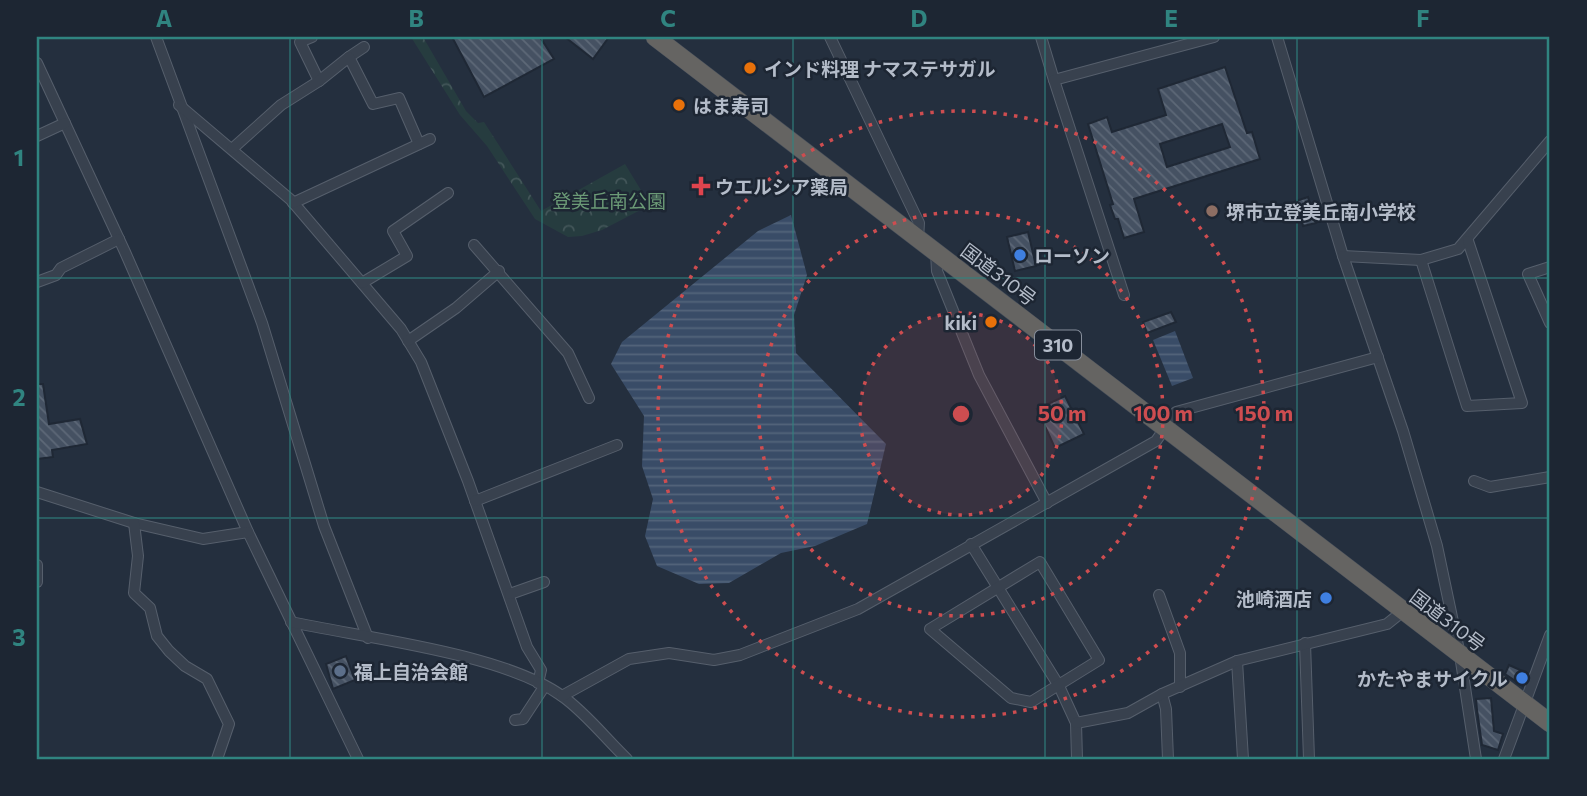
<svg xmlns="http://www.w3.org/2000/svg" width="1587" height="796" font-family="Commissioner,'Noto Sans JP',sans-serif">
<defs>
<pattern id="forest-crowns" width="20" height="18" patternUnits="userSpaceOnUse" patternTransform="scale(1.75)"><rect width="20" height="18" fill="#263c3f"/><path d="M2 6a3 3 0 1 1 6 0M12 15a3 3 0 1 1 6 0" fill="none" stroke="#435659"/></pattern>
<pattern id="water-rules" width="6" height="5" patternUnits="userSpaceOnUse" patternTransform="scale(1.75)"><rect width="6" height="5" fill="#394c67"/><path d="M0 2.5h6" fill="none" stroke="#53647b"/></pattern>
<pattern id="building-back-hatch" width="6" height="6" patternUnits="userSpaceOnUse" patternTransform="scale(1.75)"><rect width="6" height="6" fill="#455162"/><path d="M-1 5l2 2M0 0l6 6M5-1l2 2" fill="none" stroke="#5d6877"/></pattern>
</defs>
<rect width="100%" height="100%" fill="#242f3e"/>
<polygon fill="url(#forest-crowns)" points="411,37 423,37 466,111 478,123 484,122 541,211 625,164 650,205 602,230 582,236 568,237 535,219 487,146 460,115"/>
<g fill="url(#water-rules)">
<polygon points="791,215 807,275 794,315 796,353 886,444 867,524 815,546 781,553 729,583 699,584 657,566 645,536 653,499 642,466 644,416 611,364 622,342 758,231"/>
<polygon points="1175,331 1193,378 1172,386 1153,340"/>
</g>
<g fill="url(#building-back-hatch)" stroke="#1f2835" stroke-width="2" fill-rule="evenodd">
<polygon points="452,37 540,37 554,59 484,97"/>
<polygon points="565,37 609,37 593,59"/>
<path d="M1225 67 1247 133 1252 132 1260 159 1134 199 1144 232 1124 238 1118 219H1115L1110 205 1113 204 1088 124 1107 117 1112 132 1166 115 1158 89ZM1222 124 1230 147 1167 167 1160 144Z"/>
<polygon points="1308,197 1316,223 1303,226 1296,201"/>
<polygon points="1028,232 1036,266 1015,271 1007,237"/>
<polygon points="1171,312 1176,322 1147,333 1143,322"/>
<polygon points="37,384 43,384 49,424 80,419 87,444 52,450 53,457 37,459"/>
<polygon points="1065,396 1084,434 1055,448 1037,409"/>
<polygon points="346,656 355,680 333,689 326,664"/>
<polygon points="1509,665 1527,673 1523,686 1505,674"/>
<polygon points="1491,698 1494,731 1503,734 1498,750 1482,745 1477,710 1476,699"/>
</g>
<g fill="none" stroke-linecap="round" stroke-linejoin="round">
<g stroke="#565f6c" stroke-width="12">
<g id="minor">
<polyline points="156,37 262,323 324,526 368,638"/>
<polyline points="312,37 300,42 319,81"/>
<polyline points="830,37 919,223 918,239"/>
<polyline points="1041,37 1054,80"/>
<polyline points="1277,37 1343,256 1403,431 1437,546 1460,655 1476,759"/>
<polyline points="349,57 364,47"/>
<polyline points="37,63 125,252 248,532 358,759"/>
<polyline points="179,105 291,200 401,329 421,362 468,481 527,647 541,670 538,683"/>
<polyline points="37,136 65,123"/>
<polyline points="232,149 281,105 319,81 349,57 373,104 399,98 419,144"/>
<polyline points="293,203 430,139"/>
<polyline points="474,245 568,353 589,398"/>
<polyline points="936,253 937,271 979,375 1047,503"/>
<polyline points="1343,256 1421,260 1458,249 1550,141"/>
<polyline points="1421,260 1467,406 1522,403 1468,241"/>
<polyline points="1550,267 1528,274 1550,323"/>
<polyline points="37,282 56,275 61,268 119,239"/>
<polyline points="362,283 407,256 393,231 448,193"/>
<polyline points="1124,295 1054,80 1214,37"/>
<polyline points="408,341 456,308 499,271"/>
<polyline points="1474,481 1490,487 1550,477"/>
<polyline points="37,492 134,523 203,539 248,532"/>
<polyline points="475,501 617,445"/>
<polyline points="134,523 138,556 134,593 150,608 157,636 169,651 185,666 207,679 229,724 217,759"/>
<polyline points="971,544 1059,686 1076,723 1077,759"/>
<polygon points="1040,562 1099,660 1031,702 1011,698 930,629"/>
<polyline points="37,565 37,582"/>
<polyline points="510,594 544,582"/>
<polyline points="1159,595 1180,653 1180,687"/>
<path d="M291 622C365 638 502 653 562 696 586 713 606 739 627 759"/>
<polyline points="1305,643 1309,759"/>
<polyline points="1237,661 1243,759"/>
<polyline points="1162,694 1166,709 1168,759"/>
<polyline points="562,696 629,659 669,653 714,660 740,655 858,609 1156,441 1176,412 1378,357"/>
<polyline points="515,720 523,719 544,687"/>
<polyline points="1076,723 1128,713 1162,694 1237,661 1387,624 1402,612"/>
<polyline points="1504,759 1550,635"/>
</g>
</g>
<g stroke="#434c59" stroke-width="19">
<polyline id="trunk" points="655,37 1550,723"/>
</g>
<use href="#minor" stroke="#38414e" stroke-width="10"/>
<use href="#trunk" stroke="#656462" stroke-width="18"/>
</g>
<path fill="none" stroke="#308480" stroke-width="2" stroke-opacity="0.55" d="M290 37V759M542 37V759M793 37V759M1045 37V759M1297 37V759M37 278H1550M37 518H1550"/>
<circle cx="961" cy="414" r="101" fill="#ce4d50" fill-opacity=".12"/>
<g fill="none" stroke="#ce4d50" stroke-width="3.5" stroke-dasharray="3.5 7">
<circle cx="961" cy="414" r="101"/>
<circle cx="961" cy="414" r="202"/>
<circle cx="961" cy="414" r="303"/>
</g>
<g fill="#e8710a" stroke="#1d2633" stroke-width="2.5">
<circle cx="750" cy="68" r="7"/>
<circle cx="679" cy="105" r="7"/>
<circle cx="991" cy="322" r="7"/>
</g>
<path fill="#e0444e" stroke="#1d2633" stroke-width="2.5" d="M697.5 175.5h7v7h7v7h-7v7h-7v-7h-7v-7h7z"/>
<circle fill="#8d6e63" stroke="#1d2633" stroke-width="2.5" cx="1212" cy="211" r="7"/>
<g fill="#3f7fe0" stroke="#1d2633" stroke-width="2.5">
<circle cx="1020" cy="255" r="7"/>
<circle cx="1326" cy="598" r="7"/>
<circle cx="1522" cy="678" r="7"/>
</g>
<circle fill="#5c6f8a" stroke="#1d2633" stroke-width="2.5" cx="340" cy="671" r="7"/>
<g text-anchor="middle" dominant-baseline="central" stroke-width="5" stroke-linejoin="round" paint-order="stroke">
<rect fill="#1d2633" stroke="#878f9c" stroke-width="2" x="1035" y="330.5" width="46" height="29" rx="5"/>
<g font-size="18" font-weight="bold" fill="#b4bcc9">
<text x="1058" y="345">310</text>
</g>
<g font-size="19" font-weight="bold" fill="#b4bcc9" stroke="#1d2633" text-anchor="start">
<text x="764" y="68">インド料理 ナマステサガル</text>
<text x="693" y="105">はま寿司</text>
<text x="715" y="186">ウエルシア薬局</text>
<text x="1226" y="211">堺市立登美丘南小学校</text>
<text x="1034" y="255">ローソン</text>
<text x="977" y="322" text-anchor="end">kiki</text>
<text x="1312" y="598" text-anchor="end">池崎酒店</text>
<text x="354" y="671">福上自治会館</text>
<text x="1508" y="678" text-anchor="end">かたやまサイクル</text>
</g>
<g font-size="19" fill="#6b9a76" stroke="#1d2633">
<text x="609" y="200">登美丘南公園</text>
</g>
<g font-size="19" fill="#b4bcc9" stroke="#1d2633">
<text transform="translate(999 274) rotate(37)">国道310号</text>
<text transform="translate(1448 620) rotate(37)">国道310号</text>
</g>
</g>
<circle cx="961" cy="414" r="10" fill="#ce4d50" stroke="#1d2633" stroke-width="3.5"/>
<g font-size="21" text-anchor="middle" font-weight="bold" fill="#ce4d50" stroke="#1d2633" stroke-width="5" stroke-linejoin="round" paint-order="stroke">
<text x="1062" y="421">50 m</text>
<text x="1163" y="421">100 m</text>
<text x="1264" y="421">150 m</text>
</g>
<rect width="1587" height="796" fill="none" stroke="#1d2633" stroke-width="77"/>
<rect x="38" y="38" width="1510" height="720" fill="none" stroke="#308480" stroke-width="2.5"/>
<g font-size="23" text-anchor="middle" font-weight="bold" fill="#308480">
<text x="164" y="27">A</text>
<text x="416" y="27">B</text>
<text x="668" y="27">C</text>
<text x="919" y="27">D</text>
<text x="1171" y="27">E</text>
<text x="1423" y="27">F</text>
<text x="19" y="166">1</text>
<text x="19" y="406">2</text>
<text x="19" y="646">3</text>
</g>
</svg>
